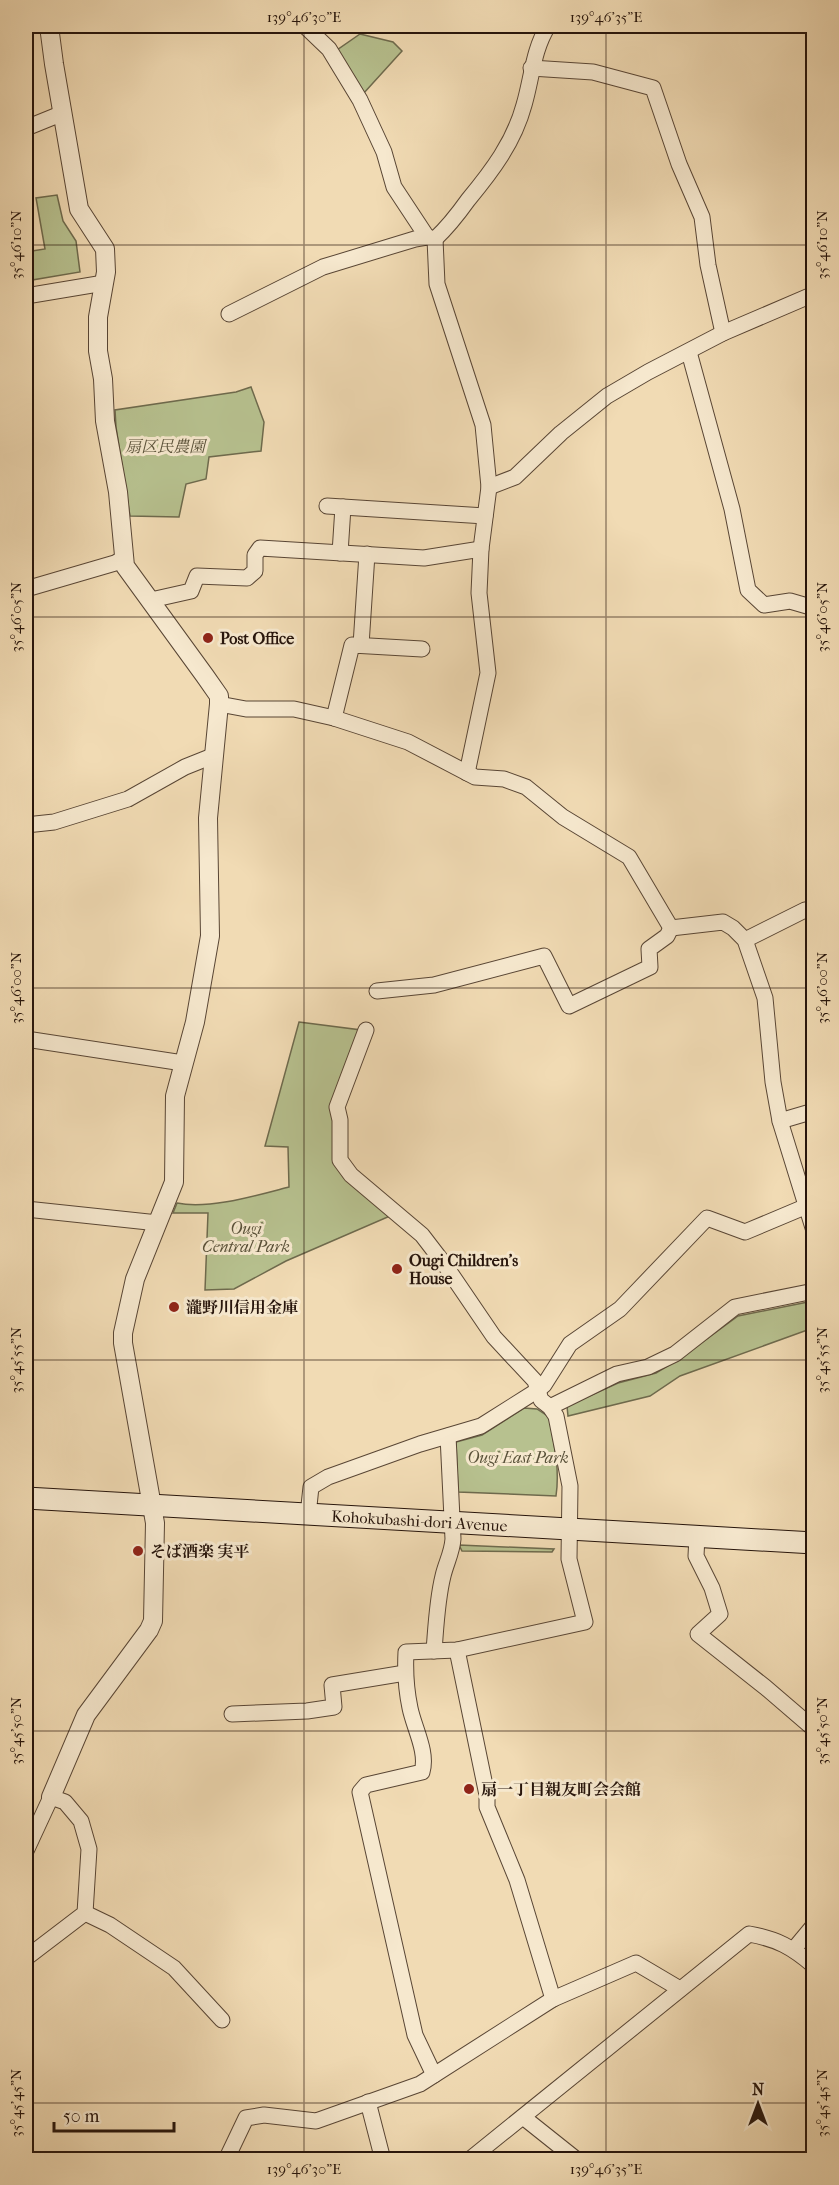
<svg xmlns="http://www.w3.org/2000/svg" width="839" height="2185" font-family="'IM FELL French Canon','Noto Serif JP',serif">
<rect width="100%" height="100%" fill="#f1dbb4"/>
<filter id="stains"><feTurbulence type="fractalNoise" baseFrequency=".00333" numOctaves="4"/><feColorMatrix values="0 0 0 0 .2 0 0 0 0 .09 0 0 0 0 .02 0 0 0 .5 -.17"/></filter>
<radialGradient id="worn" r=".72"><stop offset=".6" stop-color="#630" stop-opacity="0"/><stop offset="1" stop-color="#630" stop-opacity=".3"/></radialGradient>
<g fill="#b7c18f" stroke="#6e6a4d" stroke-width="1.5">
<polygon points="360,34 393,42 402,51 363,94 337,50"/>
<polygon points="57,195 63,221 76,241 80,272 26,281 26,252 45,249 36,198"/>
<polygon points="251,387 264,422 261,451 209,457 206,479 186,484 179,517 130,516 116,427 115,410 236,392"/>
<path d="M299 1022 361 1030 335 1123 334 1162 390 1216 286 1261 234 1289 205 1290 208 1213H173L177 1203C208 1210 258 1195 289 1187L288 1147 265 1146Z"/>
<polygon points="813,1301 813,1328 680,1376 650,1396 568,1416 567,1406 618,1383 656,1373 681,1358 738,1316"/>
<path d="M524 1408 537 1409 549 1417C554 1443 560 1469 556 1496L458 1492 456 1442 482 1435Z"/>
<polygon points="459,1545 554,1549 552,1552 462,1551"/>
</g>
<g fill="none" stroke-linecap="round" stroke-linejoin="round">
<g stroke="#594635" stroke-width="17">
<g id="minor">
<polyline points="305,26 329,49 360,100 384,152 394,187 427,237"/>
<polyline points="531,68 593,72 653,88 679,164 702,217 708,265 723,333"/>
<polyline points="26,128 63,113"/>
<polyline points="435,239 437,284 483,425 489,487 481,549 479,593 488,673 467,773"/>
<polyline points="26,296 104,283"/>
<path d="M229 314 323 267 415 239 427 237 435 239C448 227 458 214 468 200 492 171 514 142 524 105 532 78 533 50 548 26"/>
<polyline points="689,352 732,509 748,590 764,605 790,601 814,608"/>
<polyline points="489,487 515,477 561,433 607,396 648,372 723,333 814,294"/>
<polyline points="327,506 485,516"/>
<polyline points="340,553 343,507"/>
<polyline points="26,589 115,563 124,558"/>
<polyline points="151,600 191,591 197,576 247,578 255,571 255,555 260,548 424,558 481,549"/>
<polyline points="361,645 367,554"/>
<polyline points="219,704 246,709 294,709 334,718 408,742 475,777 504,779 526,787 563,817 629,857 671,928 723,922 733,928 745,940 765,998 773,1082 780,1121 814,1231"/>
<polyline points="334,718 352,645 422,649"/>
<polyline points="26,825 54,822 128,799 185,767 215,755"/>
<polyline points="745,940 805,910 814,908"/>
<polyline points="377,991 434,985 544,956 569,1006 650,967 649,949 667,936 671,928"/>
<path d="M366 1030 337 1107 340 1120V1160L351 1175 422 1235 445 1265 494 1337 535 1381 541 1400 550 1407 556 1416 570 1486 569 1559 585 1622 457 1650 406 1652C405 1671 406 1689 410 1708 414 1728 428 1752 422 1772L366 1785 360 1792 415 2035 434 2075"/>
<polyline points="26,1039 183,1063"/>
<polyline points="780,1121 814,1111"/>
<polyline points="26,1209 158,1223"/>
<polyline points="550,1407 617,1374 648,1367 675,1354 735,1307 814,1291"/>
<polyline points="308,1515 311,1487 328,1477 420,1444 481,1426 538,1390 544,1385 570,1344 620,1309 707,1218 745,1232 814,1203"/>
<polyline points="697,1536 696,1556 712,1588 720,1614 698,1634 765,1687 814,1729"/>
<polyline points="457,1650 487,1795 487,1807 517,1880 553,1999"/>
<path d="M434 1651C436 1626 437 1600 443 1576 446 1563 452 1553 453 1539L448 1436"/>
<polyline points="232,1714 307,1711 334,1707 332,1685 405,1673"/>
<polyline points="26,1851 51,1797 65,1802 81,1821 89,1849 85,1913 26,1958"/>
<polyline points="85,1913 110,1925 174,1968 222,2020"/>
<polyline points="794,1949 814,1925"/>
<polyline points="368,2102 383,2160"/>
<polyline points="523,2117 577,2160"/>
<polyline points="226,2160 246,2118 264,2115 316,2121 420,2084 553,1999 636,1963 680,1989"/>
<path d="M469 2160 749 1934C777 1939 792 1947 814 1966"/>
</g>
</g>
<g stroke="#594635" stroke-width="20">
<polyline id="tertiary" points="49,26 54,64 79,209 105,249 106,272 98,317 98,351 103,379 105,421 118,492 125,566 205,676 219,696 219,704 208,818 210,936 195,1022 175,1096 174,1182 135,1279 123,1333 123,1343 155,1523 153,1621 149,1630 86,1715 51,1797"/>
</g>
<g stroke="#26140b" stroke-width="23">
<g id="secondary">
<path id="s1" d="M26 1498 814 1543"/>
</g>
</g>
<use href="#minor" stroke="#f6e8ce" stroke-width="15"/>
<use href="#tertiary" stroke="#f6e8ce" stroke-width="18"/>
<use href="#secondary" stroke="#f6e8ce" stroke-width="21"/>
</g>
<path fill="none" stroke="#26140b" stroke-width="1.5" stroke-opacity="0.45" d="M304 26V2160M606 26V2160M26 245H814M26 617H814M26 988H814M26 1360H814M26 1731H814M26 2103H814"/>
<g fill="#8f2418" stroke="#f6e8ce" stroke-width="2">
<circle cx="208" cy="638" r="6"/>
<circle cx="397" cy="1269" r="6"/>
<circle cx="174" cy="1307" r="6"/>
<circle cx="138" cy="1551" r="6"/>
<circle cx="469" cy="1789" r="6"/>
</g>
<g text-anchor="middle" dominant-baseline="central" stroke-width="6" stroke-linejoin="round" paint-order="stroke">
<g font-size="16" font-style="italic" fill="#595139" stroke="#f6e8ce">
<text x="165" y="446">扇区民農園</text>
<text x="246" y="1228">Ougi<tspan x="246" dy="18">Central Park</tspan></text>
<text x="518" y="1457">Ougi East Park</text>
</g>
<g font-size="16" font-weight="bold" fill="#26140b" stroke="#f6e8ce" text-anchor="start">
<text x="220" y="638">Post Office</text>
<text x="409" y="1260">Ougi Children's<tspan x="409" dy="18">House</tspan></text>
<text x="186" y="1307">瀧野川信用金庫</text>
<text x="150" y="1551">そば酒楽 実平</text>
<text x="481" y="1789">扇一丁目親友町会会館</text>
</g>
<g font-size="16" fill="#26140b" stroke="#f6e8ce">
<text stroke="none"><textPath href="#s1" startOffset="394">Kohokubashi-dori Avenue</textPath></text>
</g>
</g>
<rect width="839" height="2185" fill="none" stroke="#f1dbb4" stroke-width="66"/>
<g transform="translate(758 2104)" stroke="#f6e8ce" stroke-width="4.5" paint-order="stroke">
<path d="M0-4.5L10 22L0 15L-10 22Z" fill="#26140b"/>
<text y="-9" font-size="16" font-weight="bold" text-anchor="middle" fill="#26140b">N</text>
</g>
<path d="M54 2122v9h120v-9" fill="none" stroke="#26140b" stroke-width="3"/>
<text x="63" y="2122" font-size="18" fill="#26140b" stroke="#f6e8ce" stroke-width="4.5" paint-order="stroke">50 m</text>
<rect x="33" y="33" width="773" height="2119" fill="none" stroke="#26140b" stroke-width="2"/>
<g font-size="15" text-anchor="middle" fill="#26140b">
<text x="304" y="22">139°46'30"E</text>
<text x="606" y="22">139°46'35"E</text>
<text transform="translate(16 245) rotate(-90)" y="5">35°46'10"N</text>
<text transform="translate(822 245) rotate(-90)" y="5">35°46'10"N</text>
<text transform="translate(16 617) rotate(-90)" y="5">35°46'05"N</text>
<text transform="translate(822 617) rotate(-90)" y="5">35°46'05"N</text>
<text transform="translate(16 988) rotate(-90)" y="5">35°46'00"N</text>
<text transform="translate(822 988) rotate(-90)" y="5">35°46'00"N</text>
<text transform="translate(16 1360) rotate(-90)" y="5">35°45'55"N</text>
<text transform="translate(822 1360) rotate(-90)" y="5">35°45'55"N</text>
<text transform="translate(16 1731) rotate(-90)" y="5">35°45'50"N</text>
<text transform="translate(822 1731) rotate(-90)" y="5">35°45'50"N</text>
<text transform="translate(16 2103) rotate(-90)" y="5">35°45'45"N</text>
<text transform="translate(822 2103) rotate(-90)" y="5">35°45'45"N</text>
<text x="304" y="2174">139°46'30"E</text>
<text x="606" y="2174">139°46'35"E</text>
</g>
<rect width="100%" height="100%" filter="url(#stains)"/>
<rect width="100%" height="100%" fill="url(#worn)"/>
</svg>
